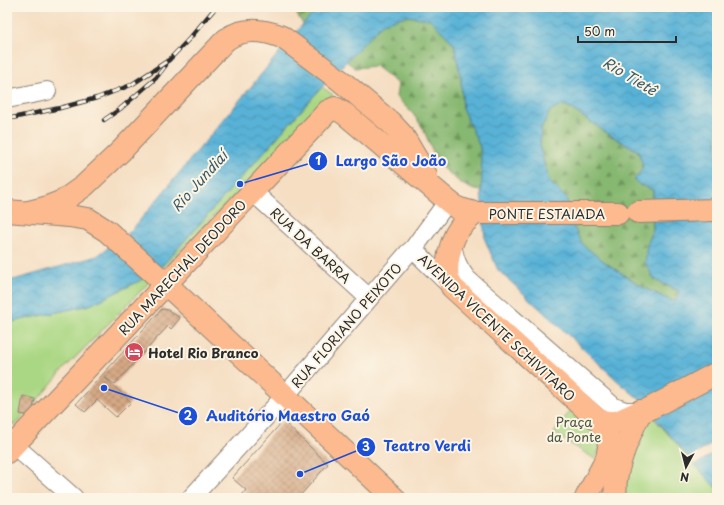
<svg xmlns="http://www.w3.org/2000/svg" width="724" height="505" font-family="'Playpen Sans',sans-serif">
<defs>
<pattern id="forest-firs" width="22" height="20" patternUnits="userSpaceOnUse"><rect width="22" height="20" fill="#87b871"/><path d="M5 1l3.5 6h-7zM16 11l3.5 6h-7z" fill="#6f965d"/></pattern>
<pattern id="water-waves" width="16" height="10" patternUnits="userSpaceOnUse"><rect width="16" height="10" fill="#59b2d7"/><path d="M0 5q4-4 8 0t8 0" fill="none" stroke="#4a91af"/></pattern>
<pattern id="building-cross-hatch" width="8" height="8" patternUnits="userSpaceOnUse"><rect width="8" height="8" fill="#d5a985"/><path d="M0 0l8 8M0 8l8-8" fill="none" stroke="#ad8a6d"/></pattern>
</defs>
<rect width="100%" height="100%" fill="#fcf5e5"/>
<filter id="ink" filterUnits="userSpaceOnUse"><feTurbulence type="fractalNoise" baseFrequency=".025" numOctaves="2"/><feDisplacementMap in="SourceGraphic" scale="8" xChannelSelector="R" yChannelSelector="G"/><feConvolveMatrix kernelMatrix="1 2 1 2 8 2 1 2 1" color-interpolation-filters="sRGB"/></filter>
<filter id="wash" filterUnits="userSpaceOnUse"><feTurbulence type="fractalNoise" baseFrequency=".012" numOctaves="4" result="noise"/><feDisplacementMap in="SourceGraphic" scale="16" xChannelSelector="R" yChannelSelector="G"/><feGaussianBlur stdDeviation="0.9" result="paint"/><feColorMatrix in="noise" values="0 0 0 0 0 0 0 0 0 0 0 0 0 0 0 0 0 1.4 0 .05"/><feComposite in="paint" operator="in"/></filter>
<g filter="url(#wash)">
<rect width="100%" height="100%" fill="#f5dec2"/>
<g fill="#aad783" stroke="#6a8157">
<polygon points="322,87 333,95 63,370 17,424 7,425 7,323 90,305 156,273"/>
<polygon points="572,408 591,424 601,446 595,459 554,433"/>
<polygon points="652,416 709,480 717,489 717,498 623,498 634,438"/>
</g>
<g fill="url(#forest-firs)" stroke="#59724e">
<polygon points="292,7 320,7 303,24"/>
<polygon points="406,16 431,19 454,44 461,78 463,110 480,147 482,173 481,191 472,189 462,184 440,166 433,152 423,128 413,114 396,97 398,84 375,66 355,68 346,61 383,22"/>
<polygon points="565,105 610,135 638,151 644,166 639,174 638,184 653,190 653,231 647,245 655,280 679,291 676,301 670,300 644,288 606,263 582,245 571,222 567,199 549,181 540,148 541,129 551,110"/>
</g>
<g fill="url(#water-waves)" stroke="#426e81" fill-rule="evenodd">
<path d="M320 7H717V441L689 458 638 398 620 383 498 270 485 240 481 191 482 173 480 147 463 110 461 78 454 44 430 19 406 16 383 23 322 87 156 273 90 305 7 323V281L17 279 97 256 130 232 303 24ZM565 105 610 135 638 151 643 166 639 174 634 180 638 184 653 190V231L647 245 645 263 655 280 679 291 676 301 670 300 644 288 606 263 583 245 571 222 567 199 549 181 540 148 541 129 551 110Z"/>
<polygon points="717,451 717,489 695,465"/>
</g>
<g id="blocks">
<g fill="url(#building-cross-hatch)">
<polygon points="162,309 168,310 180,318 171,329 168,326 115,384 104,377 131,402 116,417 97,400 85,412 76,404"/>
<polygon points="23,396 35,399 31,416 20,414"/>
<polygon points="283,421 328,464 298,498 240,498 246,490 232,478"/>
</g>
</g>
</g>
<g filter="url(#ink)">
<use href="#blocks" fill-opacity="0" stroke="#908476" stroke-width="1"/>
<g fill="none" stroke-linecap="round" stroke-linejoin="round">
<g stroke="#908476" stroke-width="20">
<g id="minor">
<polyline points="7,99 47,91"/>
<polyline points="253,192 369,298"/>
<path d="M452 244C455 260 457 266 467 279L614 407 625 411H641"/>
<polyline points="413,249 452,287"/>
<polyline points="7,439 74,498"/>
<polyline points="191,498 285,396 408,253 413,249 448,201"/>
</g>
</g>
<g stroke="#908476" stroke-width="24">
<g id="major">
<polyline points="7,211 69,216 88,219 107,231 166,284 394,498"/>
<path d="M29 212 45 208 63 201 84 186 121 151 218 48C221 45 224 41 227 39 244 27 264 30 282 37L341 81 391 123 403 136 426 175"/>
<polyline points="638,212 717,210"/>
<path d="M475 213C470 218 463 223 459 229 451 240 445 264 448 278 449 281 451 284 452 287L598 420 605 429 608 437 609 447 607 458 586 498"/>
<polyline points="598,420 608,422 617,422 641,411 647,410 717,373"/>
<polyline points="7,452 166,284 328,111 335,108 345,114 448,201 457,208 475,213 618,213"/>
<path d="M615 498C616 492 615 485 616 479 620 455 630 433 641 411"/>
</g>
</g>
<use href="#minor" stroke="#fff" stroke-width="18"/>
<use href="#major" stroke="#fcba8e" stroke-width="22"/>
<g stroke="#2b2b2b" stroke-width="4.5">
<g id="rail">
<polyline points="7,119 60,108 97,98 131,85 169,60 190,38 216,7"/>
<polyline points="104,120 120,109 156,78 166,65"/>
</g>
</g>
<use href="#rail" stroke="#fcf5e5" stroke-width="3" stroke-dasharray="9" stroke-linecap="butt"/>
</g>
</g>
<defs>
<g id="hotel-disc" transform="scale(1)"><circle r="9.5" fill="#d1495b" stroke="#fcf5e5"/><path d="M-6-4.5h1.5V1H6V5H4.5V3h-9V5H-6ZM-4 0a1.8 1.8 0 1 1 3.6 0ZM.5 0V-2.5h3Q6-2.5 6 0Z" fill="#fff"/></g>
</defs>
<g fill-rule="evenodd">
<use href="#hotel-disc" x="134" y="352"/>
</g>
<g text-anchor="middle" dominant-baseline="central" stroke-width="4" stroke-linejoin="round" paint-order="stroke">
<g font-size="13" fill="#2b2b2b" stroke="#fcf5e5">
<text x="547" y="213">PONTE ESTAIADA</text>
<text transform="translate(311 245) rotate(43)">RUA DA BARRA</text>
<text transform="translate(182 267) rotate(-47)">RUA MARECHAL DEODORO</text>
<text transform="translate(346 325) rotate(-49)">RUA FLORIANO PEIXOTO</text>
<text transform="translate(497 327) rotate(43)">AVENIDA VICENTE SCHIVITARO</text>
</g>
<g font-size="13" font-weight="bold" fill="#2b2b2b" stroke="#fcf5e5" text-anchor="start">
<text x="148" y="352">Hotel Rio Branco</text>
</g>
<g font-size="13" fill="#4b5641" stroke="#fcf5e5">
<text x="574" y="421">Praça<tspan x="574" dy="15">da Ponte</tspan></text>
</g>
<g font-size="14" font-style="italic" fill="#3b5a67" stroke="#fcf5e5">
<text transform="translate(630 76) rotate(31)">Rio Tietê</text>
<text transform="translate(199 181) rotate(-48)">Rio Jundiaí</text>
</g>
</g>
<path fill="none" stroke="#1d4ed8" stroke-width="1.5" d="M240 184L318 161M104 388L188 416M300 474L366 447"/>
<g fill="#1d4ed8" stroke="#fcf5e5" stroke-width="1.5">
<circle cx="240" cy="184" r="4"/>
<circle cx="104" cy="388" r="4"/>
<circle cx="300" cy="474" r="4"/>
<circle cx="318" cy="161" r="10"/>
<circle cx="188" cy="416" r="10"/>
<circle cx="366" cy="447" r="10"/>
</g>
<g font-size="12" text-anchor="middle" font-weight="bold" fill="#fff">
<text x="318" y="165">1</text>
<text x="188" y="420">2</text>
<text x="366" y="451">3</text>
</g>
<g font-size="14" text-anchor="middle" font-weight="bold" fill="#1d4ed8" stroke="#fcf5e5" stroke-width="4" stroke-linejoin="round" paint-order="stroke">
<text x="391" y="166">Largo São João</text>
<text x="288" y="421">Auditório Maestro Gaó</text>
<text x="427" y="451">Teatro Verdi</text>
</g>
<rect width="724" height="505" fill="none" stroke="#fcf5e5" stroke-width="24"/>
<g transform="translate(686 467) rotate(187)" stroke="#fcf5e5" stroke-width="3" paint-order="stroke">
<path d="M0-3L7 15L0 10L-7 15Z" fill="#2b2b2b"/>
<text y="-6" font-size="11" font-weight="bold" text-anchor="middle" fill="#2b2b2b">N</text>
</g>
<path d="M578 36v6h98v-6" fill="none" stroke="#2b2b2b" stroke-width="2"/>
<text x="584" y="36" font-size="12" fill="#2b2b2b" stroke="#fcf5e5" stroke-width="3" paint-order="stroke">50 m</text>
</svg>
